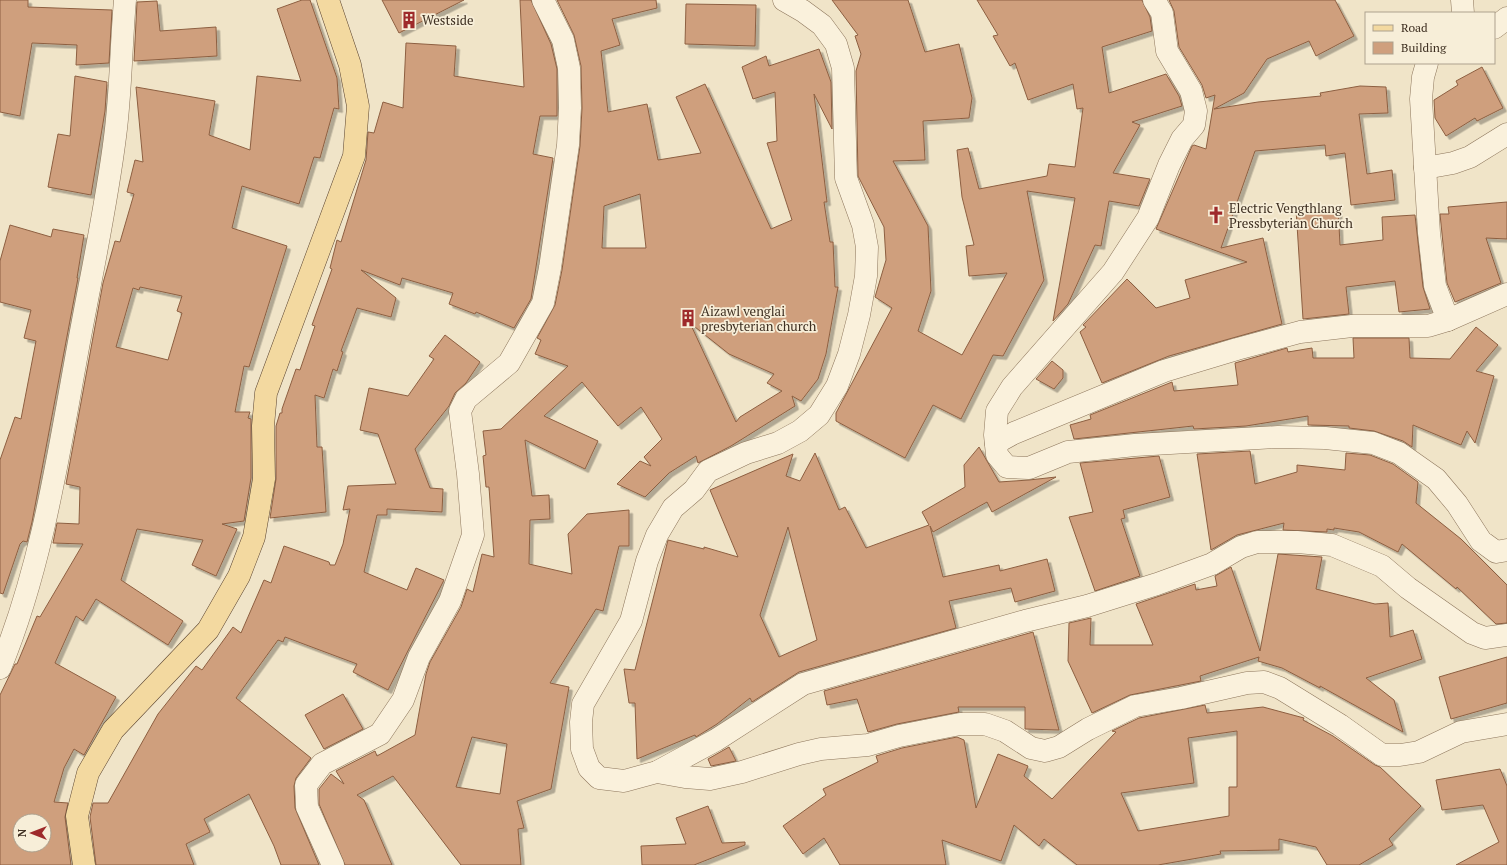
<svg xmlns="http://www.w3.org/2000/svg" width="1507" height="865" font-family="'PT Serif',serif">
<defs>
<filter id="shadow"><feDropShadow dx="3.5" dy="3.5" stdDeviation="0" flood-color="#0004"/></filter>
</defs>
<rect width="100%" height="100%" fill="#f0e4c8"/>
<g fill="#cf9f7d" stroke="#8d5f41" fill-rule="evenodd" filter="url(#shadow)">
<polygon points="0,0 28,0 28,7 112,10 109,63 76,65 77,45 32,43 20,116 0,112"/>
<path d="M302 0H310L337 78 339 109 334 108 320 158 314 157 299 204 242 186 232 228 287 246 249 367 244 366 235 412H250L248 418 251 419V478L244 521 222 524 237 529 216 576 192 565 203 540 137 529 121 580 183 621 168 645 96 599 83 621 76 616 55 663 116 697 84 755 74 749 64 768 54 802 68 803 65 817 71 865H0V695L15 664H17L37 616 40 617 83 544 53 543 57 523 79 524 80 487 66 484 103 283 115 241 120 242 134 194 127 192 135 160 143 162 136 87 215 101 209 135 250 150 257 76 301 81 277 9ZM140 287 182 296 177 311 182 313 168 360 116 347 133 288 139 290ZM20 821H44V845H20Z"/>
<polygon points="382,0 464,0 399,33"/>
<polygon points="520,0 531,0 551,44 557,69 557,116 540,116 533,154 553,158 531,299 514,328 476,312 475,314 449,304 453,293 402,278 400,285 361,270 396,298 391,317 357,308 341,351 343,352 337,371 333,369 324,398 315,395 317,447 322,447 326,512 270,518 276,479 276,426 280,413 282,413 282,409 296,369 300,370 315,326 312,325 332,269 330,268 337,240 341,242 366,160 368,132 374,133 383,102 403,108 406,43 456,46 454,76 524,87"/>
<path d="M557 0H656L657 8 612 19 620 45 601 51 608 112 647 104 658 160 701 153 676 97 705 84 771 229 792 220 767 143 777 141 775 92 753 99 742 67 766 56 769 66 819 49 831 82 832 129 814 94 827 202H824L830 242H833L835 287H838L826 354 818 379 801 401 792 396 795 406 731 446 698 463 696 456 669 473 645 497 617 484 640 461 651 466 644 457 662 439 641 407 618 426 582 382 544 416 598 441 585 469 525 440 532 496 549 495 550 519 530 520 529 564 572 574 568 534 587 514 629 510V546H619L603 611 596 609 550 683 569 687 551 789 517 801 524 828 518 829 521 865H461L393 776 357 795 364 800 392 865H345L319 804V789L331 774 344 784 336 771 375 751 377 756 415 735 426 674 430 662 461 607 467 589 473 592 482 554 494 557 489 487H486L483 456 486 455 483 431 501 429 568 366 535 354 541 340 537 338 555 305 562 270 580 146 582 108 581 66 574 35ZM640 194 646 248H602L604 206ZM690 323 729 354 774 374 767 383 782 391 740 417 736 422ZM472 737 507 744 500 794 456 787Z"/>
<polygon points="832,0 908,0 925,52 959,44 972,98 969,118 923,121 925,160 893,161 928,226 931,291 918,331 962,355 1007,273 969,276 966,246 974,245 962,197 957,150 968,148 979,189 1047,176 1049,164 1075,167 1083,108 1077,109 1073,84 1028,100 1015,63 1010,66 993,36 998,35 977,0 1142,0 1150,17 1152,31 1102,47 1109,93 1166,74 1179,96 1182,106 1132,122 1140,125 1113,173 1150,179 1139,206 1109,201 1101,246 1095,245 1068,304 1053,321 1075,198 1027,191 1044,280 1003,356 993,355 961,419 933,405 905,458 836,421 836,413 892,308 875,297 886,260 884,227 858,176 856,71 861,54 855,36 858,35"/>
<polygon points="1169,0 1335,0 1354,36 1316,56 1309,41 1267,59 1244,93 1214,109 1258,102 1321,96 1320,93 1360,86 1386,87 1388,113 1359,114 1367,174 1392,170 1395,200 1351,205 1345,153 1326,156 1325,145 1255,151 1221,248 1263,238 1282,324 1169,356 1102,383 1080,332 1086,327 1083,325 1127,279 1156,308 1190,298 1185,280 1247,262 1156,229 1192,146 1194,145 1206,149 1215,95 1206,98 1202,85 1179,47 1174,11"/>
<polygon points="157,1 160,31 216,27 217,56 134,61 137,2"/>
<polygon points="686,4 756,5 755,46 685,44"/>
<polygon points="1482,67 1503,108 1477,121 1475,118 1446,136 1435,118 1434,100 1458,85 1456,81"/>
<polygon points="75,76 107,82 105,111 91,195 48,187 58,134 70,136"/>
<polygon points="1507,202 1507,239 1486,238 1501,283 1455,302 1447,283 1440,214 1449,214 1448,207"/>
<polygon points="1338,207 1340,245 1383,240 1382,217 1415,215 1423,287 1430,309 1399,312 1395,281 1346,287 1349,314 1303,319 1296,209"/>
<polygon points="10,225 51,237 53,229 84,235 77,278 78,278 32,522 27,542 23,541 20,544 3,594 0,593 0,460 15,417 21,419 36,341 24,338 31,310 0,302 0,261"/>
<polygon points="1476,327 1498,345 1476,371 1494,376 1475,443 1467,431 1461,445 1413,425 1412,447 1403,441 1374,431 1349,428 1349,426 1308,425 1308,416 1246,426 1194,429 1193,426 1074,439 1070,425 1091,419 1090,415 1172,382 1174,391 1238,385 1235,363 1287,348 1288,352 1312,348 1313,358 1354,358 1353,338 1409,338 1410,358 1450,359"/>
<polygon points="445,335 480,362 466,383 455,393 449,406 415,449 430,488 443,489 442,512 387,509 387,515 377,515 364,572 407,590 416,568 444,580 388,690 353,672 357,664 285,637 283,642 278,640 236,698 311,758 296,778 294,786 295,808 319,865 281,865 274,846 249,794 204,819 210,832 186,844 194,865 96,865 90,817 93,803 108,803 158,714 196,666 202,670 233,627 241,633 264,580 271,583 284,546 329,562 330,565 335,565 343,544 350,509 343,510 348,486 396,484 378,434 360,430 369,388 408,396 434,359 429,356"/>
<polygon points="1052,361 1063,370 1063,378 1054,389 1036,379"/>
<path d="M979 447 999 482 1029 480 1056 477 992 512 987 502 933 532 930 526 943 577 999 565 1000 571 1047 559 1055 591 1015 602 1011 588 949 601 956 628 799 672 752 702 750 698 717 724 696 737 695 735 637 759 635 703H629L624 669 635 670 668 540 704 549V547L738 557 710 490 793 454 786 476 800 481 815 453 839 510 845 507 866 548 929 525 922 512 965 487 964 465ZM788 527 817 640 779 657 760 615Z"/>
<polygon points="1250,451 1255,484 1297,472 1297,465 1345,470 1346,453 1370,455 1393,464 1418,482 1416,503 1461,539 1507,585 1507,623 1496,624 1457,587 1456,589 1402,544 1398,552 1359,532 1334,528 1334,530 1327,529 1327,532 1283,530 1284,523 1237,535 1211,550 1197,454"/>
<polygon points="1159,456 1170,497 1123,510 1125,518 1121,519 1140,576 1095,591 1069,517 1093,512 1080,463"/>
<polygon points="1278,554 1322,557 1316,589 1375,604 1388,603 1390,637 1413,630 1422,659 1366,678 1394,700 1403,732 1320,686 1320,688 1282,668 1258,661 1259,657 1200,676 1201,681 1130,695 1092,713 1068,661 1069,623 1091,618 1090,645 1153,645 1136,604 1195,584 1196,590 1217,586 1215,576 1231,567 1260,651"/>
<polygon points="1033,632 1059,730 1025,729 1025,707 958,707 959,712 897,724 868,732 857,699 827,705 824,691"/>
<polygon points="1507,657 1507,703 1451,719 1439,677"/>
<polygon points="343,694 363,729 324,749 305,715"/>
<path d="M1205 705 1207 713 1263 707 1304 718 1303 720 1333 736 1375 765 1380 767 1421 806 1389 839 1393 845 1359 865H1327L1316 847 1279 839V850L1220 851 1221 854 1158 865H1077L1044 839 1039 846 1014 825 1001 861 942 840 946 865H840L824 838 803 854 783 826 826 795 823 789 878 762 876 756 902 748 957 737 964 740 976 808 998 754 1028 766 1024 776 1052 799 1116 732 1112 731 1139 718ZM1237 731V787H1229V816L1138 831 1121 793 1194 783 1188 738Z"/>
<polygon points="729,747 736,761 711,766 708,759"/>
<polygon points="1500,769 1507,786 1507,865 1456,865 1499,842 1483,805 1442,810 1436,780"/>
<polygon points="708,806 722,843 745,842 745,845 694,865 642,865 641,846 686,844 676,818"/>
</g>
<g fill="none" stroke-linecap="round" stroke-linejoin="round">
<g stroke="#8d765c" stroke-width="23">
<g id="minor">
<polyline points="784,0 803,11 822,25 836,44 843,68 846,178 863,225 867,247 866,276 859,315 849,354 837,386 819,415 800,431 778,443 746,453 708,471 694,490 673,508 657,535 647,561 631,621 583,704 581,722 582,749 589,768 599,778 624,781 657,772 716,740 803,684 1025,621 1087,606 1157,584 1212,564 1241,547 1257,542 1297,542 1332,545 1382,566 1408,588 1472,633 1485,638 1507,635"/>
<polyline points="1154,0 1162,13 1167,51 1191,91 1196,111 1194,125 1182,139 1169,165 1148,218 1113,272 1012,387 997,411 995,435 997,455 1007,467 1029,468 1068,452 1135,445 1278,437 1325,438 1373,443 1399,453 1436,479 1457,504 1481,541 1496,552 1507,550"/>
<polyline points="1462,0 1463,13"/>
<polyline points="1494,28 1507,18"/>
<polyline points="1427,63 1423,77 1421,99 1429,233 1435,286 1448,320"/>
<polyline points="1425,168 1453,163 1470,157 1507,134"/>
<polyline points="996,443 1014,433 1164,371 1237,349 1300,332 1352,326 1428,326 1448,320 1507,294"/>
<path d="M0 668C41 569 58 458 77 353 90 281 106 209 115 137 121 92 121 45 125 0"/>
<polyline points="657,772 685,777 710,779 742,772 799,754 821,749 868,745 899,736 960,724 985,724 1005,731 1031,748 1045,751 1059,747 1088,729 1135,706 1181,698 1247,683 1264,682 1280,688 1340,725 1382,755 1400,755 1419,752 1461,732 1507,724"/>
<polyline points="333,865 307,807 306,785 322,764 380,734 403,700 419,657 450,601 473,535 468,474 460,411 466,399 509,363 543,303 550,268 568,145 570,108 569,68 563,40 543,0"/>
</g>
</g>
<g stroke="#5b4430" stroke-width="23">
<polyline id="primary" points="84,865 77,816 88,773 113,730 208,630 239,576 254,537 264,479 263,426 266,393 354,156 358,106 350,65 328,0"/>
</g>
<use href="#minor" stroke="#faf1dc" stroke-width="22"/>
<use href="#primary" stroke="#f3d9a0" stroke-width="22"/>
</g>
<defs>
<g id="building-bare" transform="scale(1.38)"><path d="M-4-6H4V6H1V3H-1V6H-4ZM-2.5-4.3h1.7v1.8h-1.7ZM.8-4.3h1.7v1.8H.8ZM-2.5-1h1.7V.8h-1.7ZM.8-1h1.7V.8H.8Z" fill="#9e2a2b" stroke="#f7eed8" stroke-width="2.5" paint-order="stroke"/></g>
<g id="church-bare" transform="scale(1.38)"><path d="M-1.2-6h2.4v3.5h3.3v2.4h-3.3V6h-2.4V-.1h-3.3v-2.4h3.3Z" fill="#9e2a2b" stroke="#f7eed8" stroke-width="2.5" paint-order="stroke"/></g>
</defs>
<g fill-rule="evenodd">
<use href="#building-bare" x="409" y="20"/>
<use href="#church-bare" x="1216" y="215"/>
<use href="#building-bare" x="688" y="318"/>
</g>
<g text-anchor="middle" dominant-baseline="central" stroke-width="3.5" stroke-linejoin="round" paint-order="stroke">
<g font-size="13" fill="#3d2e20" stroke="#f7eed8" text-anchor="start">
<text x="422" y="20">Westside</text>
<text x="1229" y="208">Electric Vengthlang<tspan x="1229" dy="15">Pressbyterian Church</tspan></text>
<text x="701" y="311">Aizawl venglai<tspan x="701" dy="15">presbyterian church</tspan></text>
</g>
</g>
<rect x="1365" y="12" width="130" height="52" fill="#f7eed8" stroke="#ada18e"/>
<rect x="1373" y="25" width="20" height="6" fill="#f3d9a0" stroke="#ada18e"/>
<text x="1401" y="32" font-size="12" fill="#3d2e20">Road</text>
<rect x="1373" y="42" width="20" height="12" fill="#cf9f7d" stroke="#ada18e"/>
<text x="1401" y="52" font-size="12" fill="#3d2e20">Building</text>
<g transform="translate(32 833) rotate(270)"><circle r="19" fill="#f7eed8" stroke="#ada18e"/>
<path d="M0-3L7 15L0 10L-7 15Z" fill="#9e2a2b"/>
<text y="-6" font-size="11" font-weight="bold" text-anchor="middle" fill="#3d2e20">N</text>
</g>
</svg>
